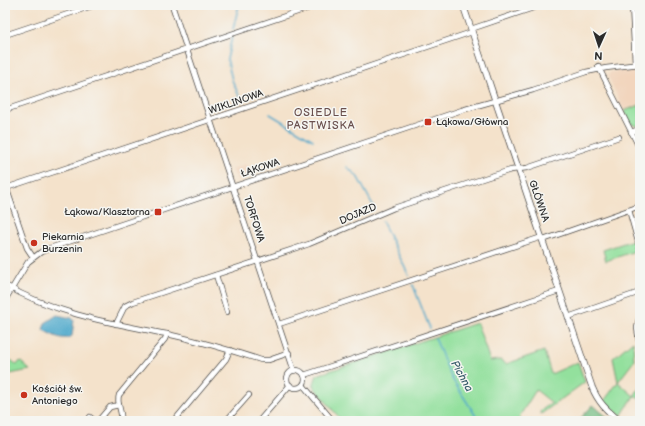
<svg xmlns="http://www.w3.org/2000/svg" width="645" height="426" font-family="'Balsamiq Sans',sans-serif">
<rect width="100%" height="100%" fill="#f6f6f2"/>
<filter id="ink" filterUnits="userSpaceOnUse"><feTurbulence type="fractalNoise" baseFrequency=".025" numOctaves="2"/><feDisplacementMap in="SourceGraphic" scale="8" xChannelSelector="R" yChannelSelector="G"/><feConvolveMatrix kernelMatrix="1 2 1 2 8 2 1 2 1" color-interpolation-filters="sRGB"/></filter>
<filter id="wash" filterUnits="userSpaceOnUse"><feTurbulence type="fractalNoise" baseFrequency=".012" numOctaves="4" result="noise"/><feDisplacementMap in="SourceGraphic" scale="16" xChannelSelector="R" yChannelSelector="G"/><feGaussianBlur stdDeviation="0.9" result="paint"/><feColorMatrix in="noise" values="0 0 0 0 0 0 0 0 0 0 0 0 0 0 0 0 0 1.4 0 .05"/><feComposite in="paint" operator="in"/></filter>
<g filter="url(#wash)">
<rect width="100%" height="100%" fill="#f4e2cb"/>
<g fill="#f2d5bd">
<polygon points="640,70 640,105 624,111 608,76 610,72"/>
<polygon points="246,164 250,176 237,180 232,169"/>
</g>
<g fill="#93e09d" stroke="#5f8664">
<polygon points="640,105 640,125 637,126 631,124 624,111"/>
<polygon points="633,240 635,251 606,261 603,250"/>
<polygon points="477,323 490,361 500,360 506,364 544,351 551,374 578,362 585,382 541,414 540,411 552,403 536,390 519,417 523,421 342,421 313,386 317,375"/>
<polygon points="633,341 634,361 618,382 634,396 640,387 640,399 634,396 621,416 604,401 618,382 613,358"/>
<polygon points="11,360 17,365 20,361 30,370 5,375 5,366"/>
</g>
<polygon fill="#76be84" stroke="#507458" points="593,405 607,417 605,421 578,421"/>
<path fill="#4da8cb" stroke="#3c6a7b" d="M57 315 72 318 74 320 72 336C64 342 52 335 43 330L45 323Z"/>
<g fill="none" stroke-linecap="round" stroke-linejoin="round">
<g stroke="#4da8cb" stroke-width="1.5">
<polyline points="233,29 239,5"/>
<polyline points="232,37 227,59 232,80 240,98"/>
<polyline points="270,114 313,140"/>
<polyline points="347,167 357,176 374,207"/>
<polyline points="382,221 409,276"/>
<polyline points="413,285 430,329"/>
<polyline points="435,338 451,377 479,421"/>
</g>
</g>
</g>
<g filter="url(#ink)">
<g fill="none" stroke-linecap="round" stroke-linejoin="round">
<g stroke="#494643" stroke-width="6">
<g id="minor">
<polyline points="172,5 294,371"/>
<polyline points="632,5 635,64"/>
<polyline points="471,29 542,5"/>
<polyline points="5,35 95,5"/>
<polyline points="598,66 640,149"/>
<polyline points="5,110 318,5"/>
<polyline points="631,132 640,129"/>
<polyline points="5,184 27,248 33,257"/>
<polyline points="6,188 472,32"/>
<polyline points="629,210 640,249"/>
<polyline points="543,240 640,206"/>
<polyline points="216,275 227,312"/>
<path d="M5 285C55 314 111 323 167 334 199 341 230 350 261 360H269L289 353"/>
<polyline points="5,300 28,262 41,252 50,248 462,110 533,90 586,72 606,68 640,64"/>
<polyline points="640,314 637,328 640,349"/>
<polyline points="568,317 640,292"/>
<polyline points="116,324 125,306 133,302 309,244 394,208 488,177 511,170 527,168 619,137"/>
<polyline points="279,324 542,237"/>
<circle cx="296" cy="379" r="9"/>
<polyline points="304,375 559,291"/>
<polyline points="303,385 333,421"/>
<polyline points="90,417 95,421"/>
<polyline points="98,421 110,407 119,405"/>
<path d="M121 421C123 412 116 404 119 395L165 339 167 334"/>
<polyline points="174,421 226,359 230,350"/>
<polyline points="226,421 249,395"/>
<polyline points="259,421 290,385"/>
</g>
</g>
<g stroke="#494643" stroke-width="7">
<path id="tertiary" d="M463 5 592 387C598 402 607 411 620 421"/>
</g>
<use href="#minor" stroke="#fff" stroke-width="4.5"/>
<use href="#tertiary" stroke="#fff" stroke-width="5.5"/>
</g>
</g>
<g fill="#c8321e" stroke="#f6f6f2" stroke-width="1.5">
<rect x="424" y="118" width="8" height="8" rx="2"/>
<rect x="154" y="208" width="8" height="8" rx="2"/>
<circle cx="34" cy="243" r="4"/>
<circle cx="24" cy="395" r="4"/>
</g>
<g text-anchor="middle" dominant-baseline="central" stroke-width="3" stroke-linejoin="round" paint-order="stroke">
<g font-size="10" fill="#2b2b2b" stroke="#f6f6f2">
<text transform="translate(236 102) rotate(-19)">WIKLINOWA</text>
<text transform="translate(260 168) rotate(-18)">ŁĄKOWA</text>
<text transform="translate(539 201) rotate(71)">GŁÓWNA</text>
<text transform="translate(358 214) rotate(-23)">DOJAZD</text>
<text transform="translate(254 219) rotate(72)">TORFOWA</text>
</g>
<g font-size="10" fill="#2b2b2b" stroke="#f6f6f2" text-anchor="start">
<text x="436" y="122">Łąkowa/Główna</text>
<text x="150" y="212" text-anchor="end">Łąkowa/Klasztorna</text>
<text x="42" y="237">Piekarnia<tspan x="42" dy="12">Burzenin</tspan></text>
<text x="32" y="389">Kościół św.<tspan x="32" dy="12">Antoniego</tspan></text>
</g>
<g font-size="11" letter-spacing="1" fill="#6a504e" stroke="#f6f6f2">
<text x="321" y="112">OSIEDLE<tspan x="321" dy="13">PASTWISKA</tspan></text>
</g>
<g font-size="11" font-style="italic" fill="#395d6b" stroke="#f6f6f2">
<text transform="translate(462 376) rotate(61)">Pichna</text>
</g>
</g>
<rect width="645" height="426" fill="none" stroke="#f6f6f2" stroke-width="20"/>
<g transform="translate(599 46) rotate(183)" stroke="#f6f6f2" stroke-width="3" paint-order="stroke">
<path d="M0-3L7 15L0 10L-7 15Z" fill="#2b2b2b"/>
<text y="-6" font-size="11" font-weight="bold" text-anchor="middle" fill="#2b2b2b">N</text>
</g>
</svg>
